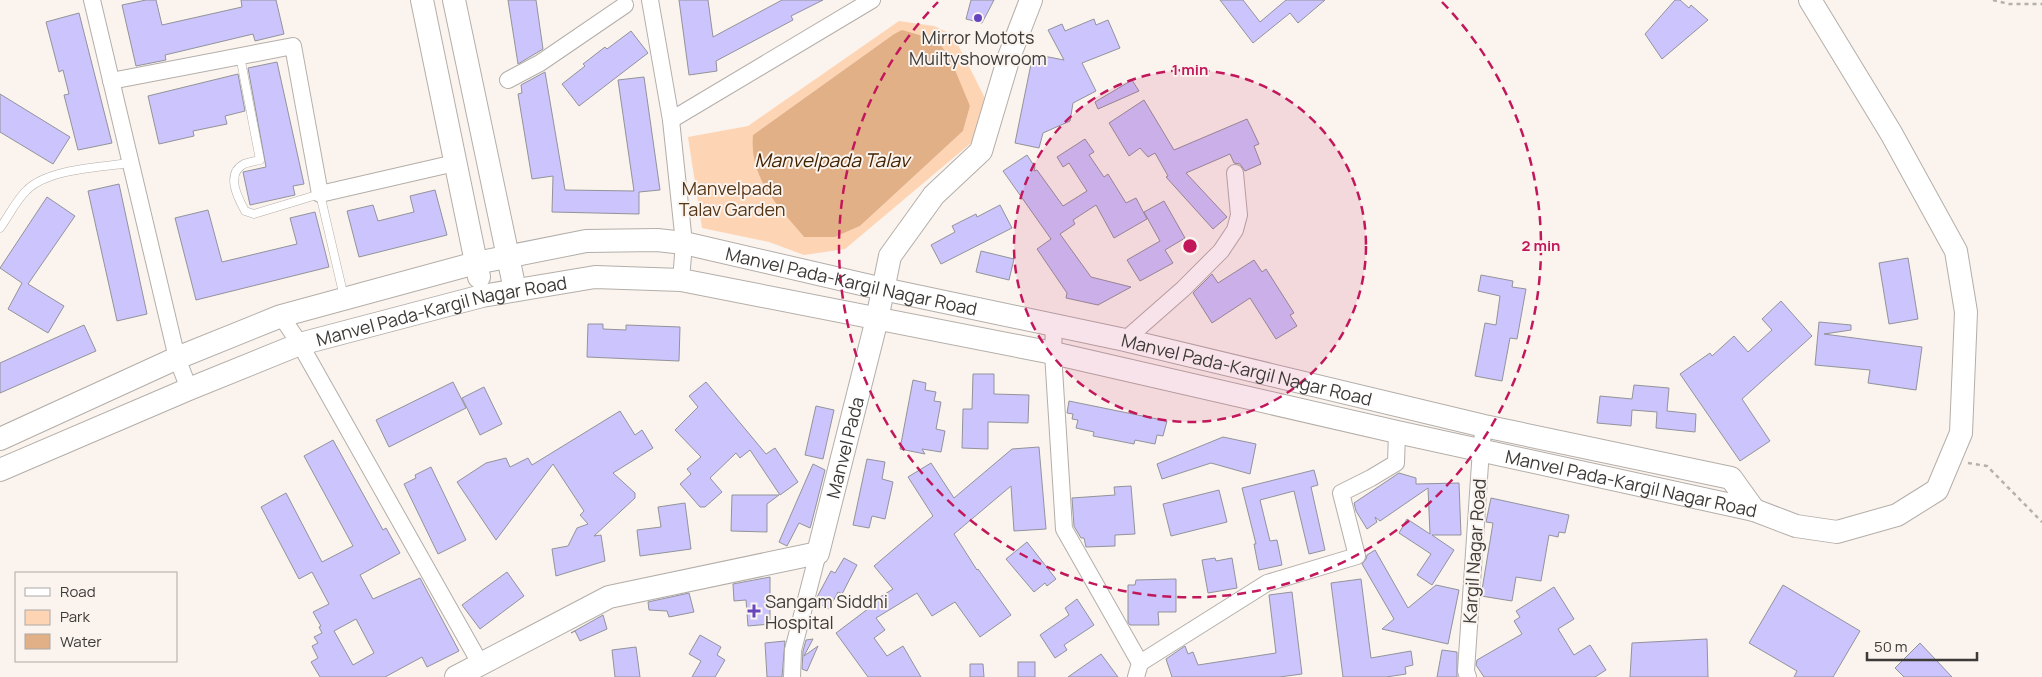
<svg xmlns="http://www.w3.org/2000/svg" width="2042" height="677" font-family="Manrope,sans-serif">
<rect width="100%" height="100%" fill="#faf3ee"/>
<path fill="#fed5b4" fill-rule="evenodd" d="M899 21 934 26 953 35 989 106 977 138 845 249 804 255 769 242 702 228 688 137 748 126ZM902 31 970 106 963 131 860 226 835 237H804L778 205 765 186 753 135 894 34Z"/>
<path fill="#e1b087" d="M902 30 937 40 950 58 970 106 963 131 860 226 835 237H804C778 206 749 178 753 135L894 34Z"/>
<g fill="#cbc4fd" stroke="#93939a" fill-rule="evenodd">
<polygon points="146,0 156,0 162,25 242,7 241,0 276,0 284,34 255,41 253,34 165,55 166,60 136,66 122,5"/>
<polygon points="508,0 536,0 543,49 518,64"/>
<polygon points="679,0 708,0 713,37 782,0 823,0 791,16 793,20 716,61 717,71 689,75"/>
<polygon points="971,0 994,0 982,23 966,19"/>
<polygon points="1220,0 1243,0 1260,22 1286,0 1325,0 1298,23 1290,13 1253,43"/>
<polygon points="1675,0 1680,0 1689,8 1691,5 1708,20 1662,59 1645,34"/>
<polygon points="79,13 112,143 78,150 64,95 69,94 63,70 59,72 46,22"/>
<polygon points="1094,19 1096,25 1108,20 1120,48 1082,63 1096,91 1073,103 1070,121 1043,133 1039,148 1015,143 1033,54 1064,60 1048,30 1062,24 1065,31"/>
<polygon points="631,31 648,53 579,106 562,84 585,66 583,64 605,47 607,49"/>
<polygon points="277,62 304,184 293,186 295,195 250,205 243,172 266,167 248,68"/>
<polygon points="545,72 565,190 634,191 618,80 644,77 660,190 639,192 639,214 552,212 553,176 532,179 518,94 522,93 521,85"/>
<polygon points="238,74 245,111 225,116 227,124 193,131 194,136 159,144 148,96"/>
<polygon points="1132,80 1139,91 1098,109 1095,102"/>
<polygon points="0,94 70,137 53,164 0,132"/>
<polygon points="1144,100 1174,150 1247,119 1251,127 1259,144 1254,146 1261,164 1245,171 1240,164 1234,163 1230,154 1186,173 1227,217 1213,229 1166,177 1168,176 1155,153 1148,157 1140,148 1129,156 1109,123"/>
<polygon points="1085,139 1094,152 1089,155 1104,177 1108,174 1126,203 1136,198 1147,219 1114,238 1096,205 1073,220 1075,224 1060,234 1091,277 1131,287 1098,305 1066,298 1067,293 1037,249 1051,239 1003,171 1027,155 1035,167 1034,171 1037,170 1063,206 1087,191 1069,163 1063,167 1057,157"/>
<polygon points="119,184 147,314 117,321 88,191"/>
<polygon points="435,190 447,235 359,257 347,211 373,205 378,221 414,212 410,196"/>
<polygon points="47,197 75,216 28,284 64,306 48,333 8,309 22,283 0,268"/>
<polygon points="1164,201 1185,238 1165,250 1173,263 1140,281 1127,260 1160,241 1144,212"/>
<polygon points="1000,205 1012,228 941,264 931,245 955,232 952,226 976,214 977,217"/>
<polygon points="208,210 222,262 297,244 290,218 315,212 329,267 196,300 175,218"/>
<polygon points="981,251 1014,259 1009,280 976,272"/>
<polygon points="1908,258 1918,319 1889,324 1879,263"/>
<polygon points="1254,260 1262,272 1266,269 1294,313 1290,315 1297,326 1276,339 1250,298 1212,323 1193,293 1212,274 1218,283"/>
<polygon points="1481,275 1513,281 1512,287 1526,289 1517,339 1510,338 1502,381 1475,376 1485,323 1496,325 1500,296 1478,291"/>
<polygon points="1781,301 1812,336 1742,399 1770,441 1740,461 1680,374 1710,353 1712,356 1734,336 1748,352 1772,330 1762,319"/>
<polygon points="1819,322 1851,325 1851,330 1824,334 1922,347 1916,390 1868,383 1870,370 1815,365"/>
<polygon points="588,324 603,324 603,329 626,330 626,325 680,327 679,361 587,357"/>
<polygon points="84,325 96,351 0,393 0,363"/>
<polygon points="973,374 994,374 994,394 1029,395 1028,423 988,422 988,449 962,448 963,409 972,409"/>
<polygon points="913,380 926,383 925,390 936,392 934,401 941,402 936,429 945,431 941,452 922,449 925,454 900,449"/>
<polygon points="453,382 466,408 389,447 376,420"/>
<polygon points="706,382 766,454 775,448 798,482 780,495 750,450 740,458 736,453 710,478 722,492 705,507 700,507 680,484 691,474 687,469 701,457 675,430 698,407 689,396"/>
<polygon points="1634,385 1669,388 1667,411 1696,414 1695,432 1656,428 1657,412 1632,410 1631,426 1597,423 1600,396 1632,399"/>
<polygon points="484,387 502,424 480,435 462,398"/>
<polygon points="1069,401 1167,421 1163,436 1157,435 1155,444 1135,440 1134,444 1093,436 1094,432 1076,428 1078,420 1072,419 1073,414 1067,413"/>
<polygon points="816,406 834,410 823,459 805,455"/>
<polygon points="620,411 635,435 642,430 653,448 613,473 635,493 635,498 594,536 601,535 605,561 556,576 552,549 568,546 577,528 588,524 580,515 584,511 553,464 496,540 457,482 486,463 506,458 510,467 528,458 532,465"/>
<polygon points="1223,437 1256,444 1250,474 1211,463 1162,479 1157,464"/>
<path d="M333 440 383 530 386 528 400 553 360 575 373 599 420 578 459 651 427 667 422 657 385 677H320L311 662 318 658 312 646 318 643 314 637 322 633 319 627 321 626 313 612 329 604 312 572 299 579 261 507 286 493 322 562 353 546 304 456ZM356 619 374 653 353 665 334 631Z"/>
<polygon points="1039,447 1046,529 1014,531 1011,486 954,534 977,570 978,569 1011,615 980,637 955,602 932,616 917,593 876,618 885,630 874,638 887,656 903,646 921,677 868,677 836,633 881,599 880,597 893,589 874,566 933,516 908,477 931,463 954,498 1012,449"/>
<polygon points="867,459 885,462 882,479 893,482 885,519 872,516 869,528 853,525"/>
<polygon points="813,464 825,470 811,525 810,528 799,523 787,546 779,542"/>
<polygon points="431,467 466,540 438,554 404,484 416,478 415,475"/>
<polygon points="1314,470 1318,485 1311,487 1325,550 1309,554 1294,491 1260,500 1270,541 1277,540 1282,565 1259,570 1254,544 1256,544 1242,488"/>
<polygon points="1399,473 1416,478 1416,484 1459,483 1461,535 1432,535 1454,550 1432,585 1417,575 1431,554 1399,533 1407,519 1430,534 1428,488 1380,521 1375,517 1377,522 1367,529 1356,511 1354,503"/>
<polygon points="1131,486 1135,534 1115,535 1115,546 1086,547 1084,538 1081,538 1074,526 1072,498 1115,495 1114,487"/>
<polygon points="1219,490 1227,522 1171,536 1163,504"/>
<polygon points="732,495 779,495 767,504 767,532 731,531"/>
<polygon points="1491,498 1569,515 1565,533 1559,532 1558,537 1549,535 1541,581 1516,577 1512,601 1481,596 1493,523 1486,522"/>
<polygon points="685,503 691,549 640,556 637,530 661,527 658,507"/>
<polygon points="1027,542 1056,579 1047,586 1045,583 1034,592 1006,559"/>
<polygon points="1375,550 1408,608 1436,585 1459,590 1448,644 1382,629 1394,619 1362,564 1366,559 1367,555"/>
<polygon points="844,558 857,565 842,594 838,592 829,609 816,602 816,599 831,571 835,573"/>
<polygon points="1215,558 1216,561 1232,558 1237,588 1208,593 1202,560"/>
<polygon points="507,572 524,596 480,629 462,605"/>
<polygon points="770,577 770,624 748,626 746,600 734,601 733,584"/>
<polygon points="1176,579 1176,612 1158,612 1159,625 1130,625 1128,622 1128,585 1135,585 1136,580"/>
<polygon points="1361,579 1371,658 1411,651 1413,665 1405,667 1406,674 1386,677 1343,677 1331,583"/>
<polygon points="1783,585 1860,631 1833,677 1794,677 1797,671 1749,643"/>
<polygon points="1554,587 1574,619 1558,629 1574,655 1590,645 1606,670 1595,677 1484,677 1476,665 1477,660 1522,634 1514,621 1520,617 1516,611"/>
<polygon points="1292,592 1302,674 1279,677 1172,677 1166,659 1185,646 1188,654 1193,652 1198,665 1276,653 1269,595"/>
<polygon points="689,593 694,612 669,617 667,611 649,610 648,602"/>
<polygon points="1077,599 1094,625 1064,645 1067,650 1055,658 1040,635 1069,615 1065,608"/>
<polygon points="603,615 607,629 580,641 575,631 571,633"/>
<polygon points="700,635 721,647 717,655 725,660 715,677 692,677 701,661 689,654"/>
<polygon points="813,639 804,656 818,646 807,671 802,669 803,651 806,640"/>
<polygon points="1707,639 1708,677 1630,677 1632,643"/>
<polygon points="785,641 782,677 767,677 765,643"/>
<polygon points="1920,643 1952,677 1904,677 1895,668"/>
<polygon points="636,647 640,677 615,677 612,650"/>
<polygon points="1442,650 1457,652 1457,677 1437,677"/>
<polygon points="1101,654 1118,677 1068,677"/>
<rect x="1018" y="662" width="17" height="15"/>
<polygon points="970,664 983,664 984,677 970,677"/>
</g>
<g fill="none" stroke-linecap="round" stroke-linejoin="round">
<g stroke="#b4aea9" stroke-width="9">
<g id="lane">
<path d="M240 56 260 160C256 161 249 162 244 164 225 174 238 198 245 211L254 214 320 194 344 297"/>
<path d="M0 228C9 216 16 200 27 190 48 169 101 167 130 163"/>
</g>
</g>
<g stroke="#b4aea9" stroke-width="18">
<g id="street">
<polyline points="92,0 177,358 189,389"/>
<polyline points="650,0 671,120 684,243 681,280"/>
<polyline points="508,80 540,63 625,5"/>
<polyline points="111,81 293,46 320,194 455,163"/>
<polyline points="671,120 872,0"/>
<polyline points="281,316 300,344 480,663"/>
<polyline points="1054,325 1053,353 1064,529 1140,663 1136,677"/>
<polyline points="1125,340 1183,289 1221,251 1235,230 1239,215 1235,173"/>
<polyline points="1140,663 1267,583 1357,556 1341,493 1371,478 1396,463 1397,432"/>
<polyline points="792,677 793,650 818,553"/>
<polyline points="1468,677 1466,671 1481,449 1484,426"/>
</g>
</g>
<g stroke="#b4aea9" stroke-width="24">
<g id="secondary">
<polyline points="422,0 479,277"/>
<polyline points="454,0 515,290"/>
<path id="s1" d="M0 439 177 358 281 316 476 263 586 241 657 240 684 243 883 289 1125 340 1484 426 1731 478 1754 510"/>
<path id="s2" d="M0 470 189 389 300 344 482 296 595 277 681 280 1053 353 1397 432 1754 510 1796 526 1837 532 1897 515 1937 490 1961 433 1966 312 1956 251 1891 133 1810 0"/>
<path id="s3" d="M456 677 609 597 818 553 877 319 890 256 934 195 981 151 1009 57 1031 0"/>
</g>
</g>
<g stroke="#b5b0ac" stroke-width="2.5" stroke-dasharray="4 4" stroke-linecap="butt">
<polyline points="1993,0 2009,4 2042,4"/>
<polyline points="1968,463 1987,466 2042,522"/>
</g>
<use href="#lane" stroke="#fff" stroke-width="8"/>
<use href="#street" stroke="#fff" stroke-width="16"/>
<use href="#secondary" stroke="#fff" stroke-width="22"/>
</g>
<circle cx="1190" cy="246" r="176" fill="#c2185b" fill-opacity=".12"/>
<g fill="none" stroke="#c2185b" stroke-width="2.5" stroke-dasharray="9 6">
<circle cx="1190" cy="246" r="176"/>
<path d="M1442 2A351 351 0 1 1 938 2"/>
</g>
<g fill="#6646bf" stroke="#faf3ee" stroke-width="2">
<circle cx="978" cy="18" r="5"/>
<path d="M751.5 603.5h5v5h5v5h-5v5h-5v-5h-5v-5h5z"/>
</g>
<g text-anchor="middle" dominant-baseline="central" stroke-width="4" stroke-linejoin="round" paint-order="stroke">
<g font-size="18" fill="#3d3a38" stroke="#faf3ee">
<text x="978" y="37">Mirror Motots<tspan x="978" dy="21">Muiltyshowroom</tspan></text>
<text x="765" y="601" text-anchor="start">Sangam Siddhi<tspan x="765" dy="21">Hospital</tspan></text>
</g>
<g font-size="18" fill="#563515" stroke="#faf3ee">
<text x="732" y="188">Manvelpada<tspan x="732" dy="21">Talav Garden</tspan></text>
</g>
<g font-size="18" fill="#3d3a38" stroke="#faf3ee">
<text stroke="none"><textPath href="#s1" startOffset="891">Manvel Pada-Kargil Nagar Road</textPath></text>
<text stroke="none"><textPath href="#s2" startOffset="471">Manvel Pada-Kargil Nagar Road</textPath></text>
<text stroke="none"><textPath href="#s1" startOffset="1296">Manvel Pada-Kargil Nagar Road</textPath></text>
<text stroke="none"><textPath href="#s3" startOffset="495">Manvel Pada</textPath></text>
<text stroke="none"><textPath href="#s2" startOffset="1686">Manvel Pada-Kargil Nagar Road</textPath></text>
<text transform="translate(1474 551) rotate(-86)">Kargil Nagar Road</text>
</g>
<g font-size="19" font-style="italic" fill="#422201" stroke="#faf3ee">
<text x="832" y="160">Manvelpada Talav</text>
</g>
</g>
<circle cx="1190" cy="246" r="8" fill="#c2185b" stroke="#faf3ee" stroke-width="2.5"/>
<g font-size="15" text-anchor="middle" font-weight="bold" fill="#c2185b" stroke="#faf3ee" stroke-width="4" stroke-linejoin="round" paint-order="stroke">
<text x="1190" y="75">1 min</text>
<text x="1541" y="251">2 min</text>
</g>
<rect x="15" y="572" width="162" height="90" fill="#faf3ee" stroke="#aea9a5"/>
<rect x="25" y="588" width="25" height="8" fill="#ffffff" stroke="#aea9a5"/>
<text x="60" y="597" font-size="15" fill="#3d3a38">Road</text>
<rect x="25" y="610" width="25" height="15" fill="#fed5b4" stroke="#aea9a5"/>
<text x="60" y="622" font-size="15" fill="#3d3a38">Park</text>
<rect x="25" y="634" width="25" height="15" fill="#e1b087" stroke="#aea9a5"/>
<text x="60" y="647" font-size="15" fill="#3d3a38">Water</text>
<path d="M1867 652v8h110v-8" fill="none" stroke="#3d3a38" stroke-width="2.5"/>
<text x="1874" y="652" font-size="15" fill="#3d3a38" stroke="#faf3ee" stroke-width="4" paint-order="stroke">50 m</text>
</svg>
